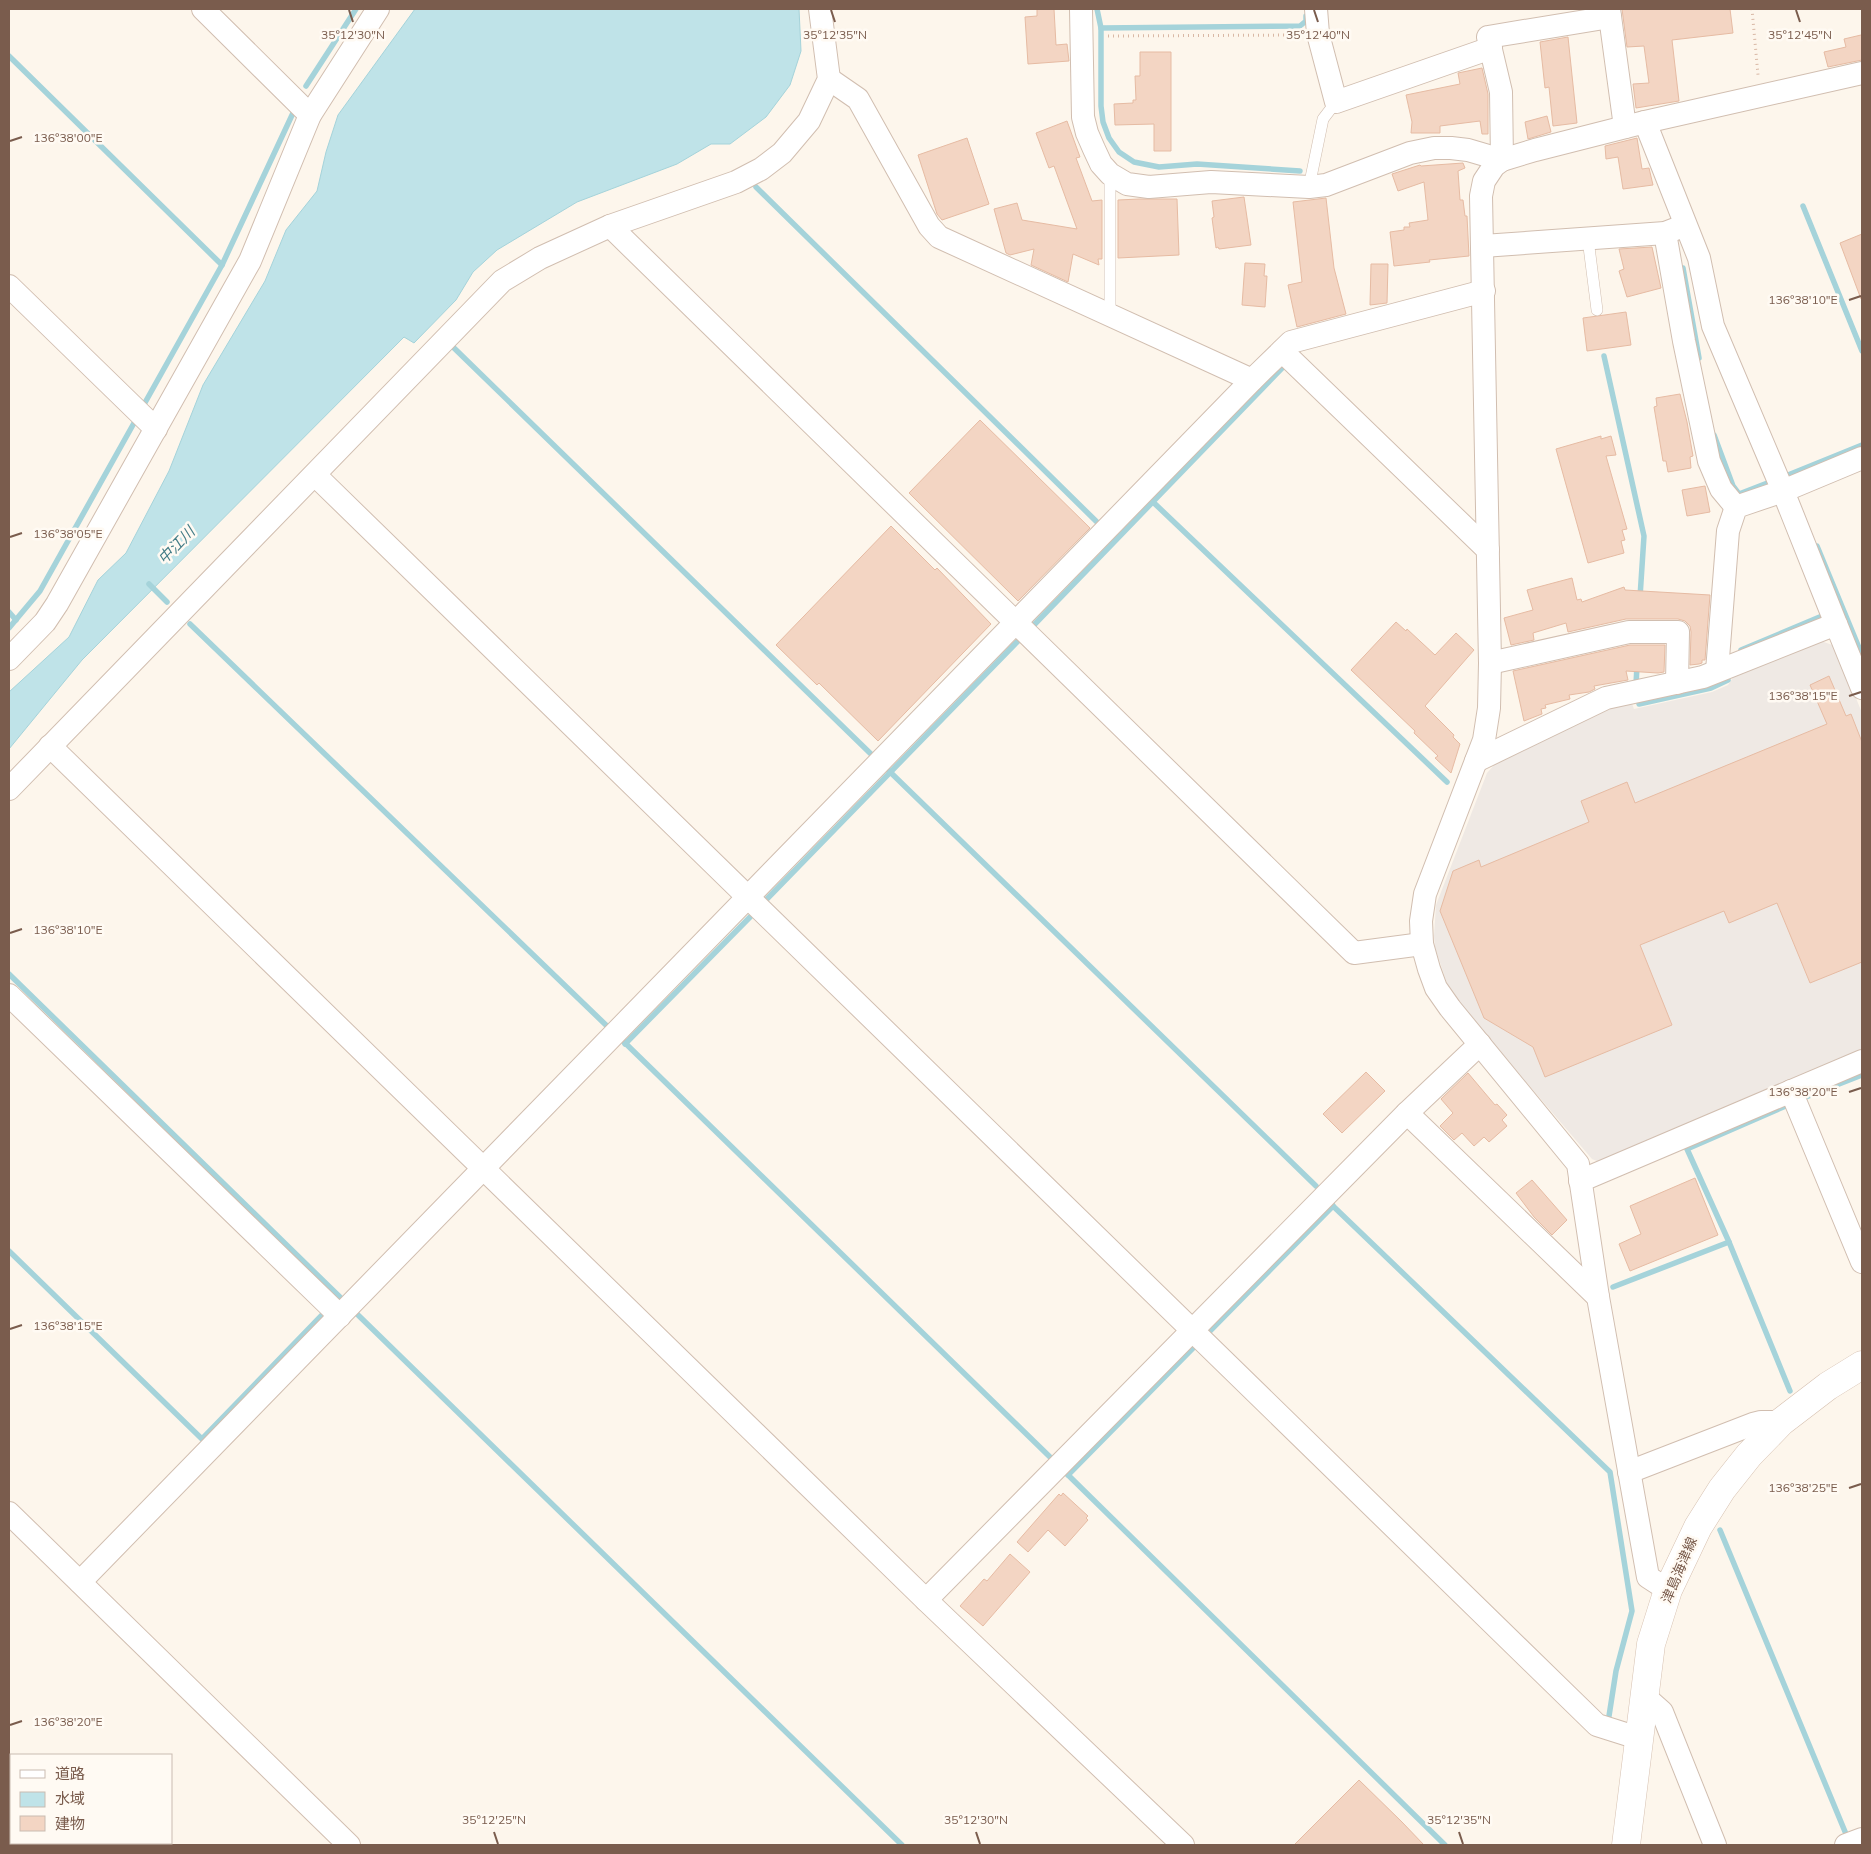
<svg xmlns="http://www.w3.org/2000/svg" width="1871" height="1854" font-family="Mulish,'Noto Sans JP',sans-serif">
<rect width="100%" height="100%" fill="#fdf6ec"/>
<polygon fill="#efe9e4" points="1821,641 1835,646 1862,713 1862,1053 1602,1163 1592,1159 1456,1000 1447,983 1435,948 1434,936 1436,905 1487,773 1495,764 1611,706 1631,701 1634,709 1712,692 1728,685 1734,676"/>
<polygon fill="#bfe3e8" stroke="#a5d3da" points="415,9 799,9 801,51 790,85 766,117 730,144 711,144 677,164 577,202 497,250 473,272 456,300 414,343 404,337 82,660 9,749 9,692 69,637 98,580 126,553 169,471 203,385 265,281 286,230 317,191 326,152 338,115"/>
<g fill="none" stroke-linecap="round" stroke-linejoin="round">
<g stroke="#a5d3da" stroke-width="5.5">
<polyline points="1097,9 1101,28 1101,106 1103,122 1109,138 1119,152 1134,162 1159,167 1197,164 1300,171"/>
<polyline points="1101,28 1300,26 1306,21 1306,16"/>
<polyline points="9,56 222,265"/>
<polyline points="306,86 356,9"/>
<polyline points="756,187 1101,526"/>
<polyline points="1803,206 1862,351"/>
<polyline points="1683,268 1699,358"/>
<polyline points="453,347 872,755"/>
<polyline points="1604,356 1644,536 1640,597"/>
<polyline points="142,408 222,265 293,113"/>
<polyline points="1714,435 1733,486 1739,494 1770,482"/>
<polyline points="1790,481 1788,475 1862,445"/>
<polyline points="1153,502 1447,782"/>
<polyline points="1817,546 1862,655"/>
<polyline points="149,584 167,602"/>
<polyline points="9,612 16,620"/>
<polyline points="190,624 608,1027"/>
<polyline points="1032,627 1284,366"/>
<polyline points="9,628 40,591 134,423"/>
<polyline points="1741,650 1822,616"/>
<polyline points="1636,685 1637,665"/>
<polyline points="1639,704 1711,688 1728,680"/>
<polyline points="886,768 1316,1186"/>
<polyline points="764,902 1020,639"/>
<polyline points="9,974 344,1301"/>
<polyline points="621,1039 1050,1457"/>
<polyline points="625,1044 753,914"/>
<polyline points="1806,1097 1862,1075"/>
<polyline points="1330,1200 1333,1206 1610,1472 1632,1611 1616,1671 1609,1716"/>
<polyline points="1729,1242 1790,1391"/>
<polyline points="9,1251 202,1439 323,1314"/>
<polyline points="1613,1287 1729,1242 1687,1149 1788,1105"/>
<polyline points="356,1313 902,1845"/>
<polyline points="1208,1333 1333,1206"/>
<polyline points="1065,1472 1445,1845"/>
<polyline points="1068,1475 1196,1345"/>
<polyline points="1720,1530 1846,1834"/>
</g>
</g>
<g fill="#f3d5c3" stroke="#e6bba3">
<polygon points="1037,9 1054,9 1056,45 1067,44 1069,61 1028,64 1025,17 1037,16"/>
<polygon points="1622,9 1730,9 1733,33 1672,40 1679,101 1636,108 1633,84 1649,83 1644,46 1627,47"/>
<polygon points="1861,35 1862,35 1862,60 1828,67 1824,52 1846,47 1844,39"/>
<polygon points="1568,37 1577,123 1553,126 1549,87 1545,88 1540,42"/>
<polygon points="1140,52 1171,52 1171,151 1154,151 1154,124 1115,125 1114,104 1133,103 1133,100 1136,100 1135,76 1140,76"/>
<polygon points="1482,68 1488,94 1488,134 1482,134 1480,121 1440,126 1440,133 1411,133 1412,122 1406,95 1460,84 1458,73"/>
<polygon points="1547,116 1551,132 1528,139 1525,122"/>
<polygon points="1067,121 1080,157 1076,158 1092,201 1102,200 1102,259 1098,259 1099,265 1073,254 1068,282 1031,265 1034,249 1010,255 1006,253 994,209 1017,203 1022,220 1077,229 1054,166 1049,168 1036,133"/>
<polygon points="967,138 989,204 942,220 937,214 918,155"/>
<polygon points="1637,138 1642,169 1649,168 1653,185 1623,189 1618,157 1606,159 1605,146"/>
<polygon points="1463,163 1465,168 1458,171 1460,200 1463,200 1465,216 1467,216 1469,256 1429,260 1430,262 1394,266 1390,232 1404,230 1404,227 1410,227 1409,223 1428,220 1424,182 1398,191 1392,174 1420,165 1421,166"/>
<polygon points="1244,197 1251,245 1219,249 1218,247 1216,248 1212,218 1214,217 1212,201"/>
<polygon points="1326,198 1334,268 1346,314 1297,327 1288,285 1302,282 1293,202"/>
<polygon points="1139,199 1177,199 1179,255 1118,258 1118,200"/>
<polygon points="1862,234 1862,298 1861,299 1840,243"/>
<polygon points="1652,247 1661,288 1627,297 1619,271 1624,269 1619,249"/>
<polygon points="1245,263 1265,264 1264,276 1267,276 1265,307 1242,305"/>
<polygon points="1371,264 1388,264 1387,303 1370,305"/>
<polygon points="1626,312 1631,345 1587,351 1583,318"/>
<polygon points="1680,394 1687,422 1693,456 1690,457 1691,468 1668,472 1666,461 1663,461 1654,407 1657,406 1656,398"/>
<polygon points="980,420 1090,528 1018,601 909,493"/>
<polygon points="1601,436 1601,439 1611,436 1616,455 1606,456 1627,529 1622,530 1625,540 1621,541 1624,553 1588,563 1556,449"/>
<polygon points="1705,486 1710,512 1687,516 1682,490"/>
<polygon points="891,526 935,570 937,568 991,624 878,741 819,683 817,685 776,645"/>
<polygon points="1572,578 1577,600 1581,599 1582,602 1624,587 1625,590 1710,595 1705,660 1702,660 1702,663 1699,664 1690,665 1691,632 1690,626 1685,621 1678,619 1626,619 1568,632 1566,623 1533,633 1534,640 1511,645 1504,618 1533,610 1527,590"/>
<polygon points="1396,622 1406,631 1407,629 1435,655 1456,633 1474,650 1425,706 1454,735 1453,737 1460,744 1451,773 1435,758 1438,756 1414,733 1415,731 1351,670"/>
<polygon points="1630,645 1665,645 1664,672 1658,673 1626,671 1628,680 1594,686 1595,689 1589,692 1569,695 1570,699 1545,705 1546,708 1541,709 1542,714 1524,721 1513,671"/>
<polygon points="1829,676 1846,716 1851,714 1862,742 1862,962 1810,983 1777,903 1729,923 1724,911 1640,945 1672,1025 1545,1077 1533,1047 1484,1018 1440,911 1453,871 1479,860 1481,867 1589,822 1581,801 1627,782 1635,803 1827,724 1810,685"/>
<polygon points="1366,1072 1385,1091 1342,1133 1323,1114"/>
<polygon points="1468,1073 1495,1105 1497,1104 1507,1115 1502,1120 1507,1126 1489,1142 1484,1137 1474,1146 1462,1133 1454,1140 1440,1126 1453,1113 1441,1099"/>
<polygon points="1695,1178 1718,1235 1630,1271 1619,1244 1641,1234 1630,1206"/>
<polygon points="1532,1180 1567,1220 1552,1235 1534,1217 1516,1193"/>
<polygon points="1063,1493 1088,1516 1086,1518 1088,1520 1065,1546 1048,1530 1028,1552 1017,1542 1059,1494 1061,1496"/>
<polygon points="1010,1554 1030,1572 983,1626 960,1606 984,1579 987,1581"/>
<polygon points="1359,1780 1402,1822 1424,1845 1294,1845"/>
</g>
<g fill="none" stroke-linecap="round" stroke-linejoin="round">
<g stroke="#d1beb0" stroke-width="12">
<g id="lane">
<polyline points="1110,174 1110,315"/>
<polyline points="1309,187 1323,119 1336,102"/>
<polyline points="1588,239 1597,310"/>
</g>
</g>
<g stroke="#d1beb0" stroke-width="24">
<g id="street">
<polyline points="203,9 310,115"/>
<polyline points="1081,9 1083,117 1087,133 1094,149 1101,164 1110,174 1127,184 1149,187 1211,182 1309,187 1326,185 1410,153 1434,148 1451,148 1468,150 1502,160"/>
<polyline points="1316,9 1318,34 1336,102 1491,48"/>
<polyline points="1609,9 1625,127"/>
<polyline points="829,79 858,99 929,226 939,237 1252,380"/>
<polyline points="1645,122 1699,258 1713,326 1783,491 1736,507 1728,531 1717,671"/>
<polyline points="1502,160 1501,92 1488,37 1610,17"/>
<polyline points="610,226 1354,953 1422,944"/>
<polyline points="1665,233 1684,341 1709,461 1721,489 1736,507"/>
<polyline points="1483,246 1665,233 1678,228"/>
<polyline points="9,286 156,429"/>
<polyline points="1282,351 1488,550"/>
<polyline points="315,475 1597,1725 1638,1738"/>
<polyline points="1836,624 1783,491 1862,458"/>
<polyline points="9,659 45,622 57,604 250,261 310,115 378,9"/>
<polyline points="1490,663 1629,632 1678,632 1677,683"/>
<polyline points="50,746 926,1600 1183,1845"/>
<polyline points="1476,761 1606,698 1703,677 1836,624 1862,688"/>
<polyline points="9,789 502,281 540,258 610,226 736,182 761,169 782,153 809,121 829,79 820,9"/>
<polyline points="9,995 340,1316"/>
<polyline points="1791,1091 1862,1262"/>
<polyline points="1407,1113 1598,1297"/>
<polyline points="1580,1181 1862,1061"/>
<polyline points="1629,1472 1753,1424 1761,1422 1781,1422"/>
<polyline points="9,1513 349,1845"/>
<polyline points="80,1582 1252,380 1291,342 1484,291"/>
<polyline points="1668,1590 1648,1577 1598,1297 1578,1164 1450,1008 1436,988 1429,969 1422,944 1421,921 1425,894 1484,740 1489,708 1490,663 1481,196 1484,181 1494,166 1502,160 1535,150 1645,122 1862,73"/>
<polyline points="926,1600 1407,1113 1480,1044"/>
<polyline points="1644,1696 1662,1712 1715,1845"/>
<polyline points="1846,1845 1862,1839"/>
</g>
</g>
<g stroke="#d6c0b0" stroke-width="29">
<polyline id="secondary" points="1626,1845 1651,1644 1668,1590 1698,1527 1722,1489 1749,1455 1781,1422 1828,1386 1862,1365"/>
</g>
<g stroke="#d9b8a5" stroke-width="3" stroke-dasharray="1 4" stroke-linecap="butt">
<polyline points="1752,9 1758,75"/>
<polyline points="1108,36 1298,35"/>
</g>
<use href="#lane" stroke="#fff" stroke-width="11"/>
<use href="#street" stroke="#fff" stroke-width="22"/>
<use href="#secondary" stroke="#fff" stroke-width="28"/>
</g>
<path fill="none" stroke="#7a5c4d" stroke-width="2" d="M349 10 353 22M831 10 835 22M1314 10 1318 22M1796 10 1800 22M10 141 22 137M1849 300 1861 296M10 537 22 533M1849 696 1861 692M10 933 22 929M1849 1092 1861 1088M10 1329 22 1325M1849 1488 1861 1484M10 1725 22 1721M494 1832 498 1844M976 1832 980 1844M1459 1832 1463 1844"/>
<g text-anchor="middle" dominant-baseline="central" stroke-width="5" stroke-linejoin="round" paint-order="stroke">
<g font-size="14" fill="#7a5c4d" stroke="#fffaf3">
<text transform="translate(1679 1570) rotate(-67)">津島海津線</text>
</g>
<g font-size="15" font-style="italic" fill="#437c86" stroke="#fffaf3">
<text transform="translate(176 545) rotate(-46)">中江川</text>
</g>
</g>
<g font-size="12" text-anchor="middle" fill="#7a5c4d" stroke="#fffaf3" stroke-width="5" stroke-linejoin="round" paint-order="stroke">
<text x="353" y="39">35°12'30"N</text>
<text x="835" y="39">35°12'35"N</text>
<text x="1318" y="39">35°12'40"N</text>
<text x="1800" y="39">35°12'45"N</text>
<text x="68" y="142">136°38'00"E</text>
<text x="1803" y="304">136°38'10"E</text>
<text x="68" y="538">136°38'05"E</text>
<text x="1803" y="700">136°38'15"E</text>
<text x="68" y="934">136°38'10"E</text>
<text x="1803" y="1096">136°38'20"E</text>
<text x="68" y="1330">136°38'15"E</text>
<text x="1803" y="1492">136°38'25"E</text>
<text x="68" y="1726">136°38'20"E</text>
<text x="494" y="1824">35°12'25"N</text>
<text x="976" y="1824">35°12'30"N</text>
<text x="1459" y="1824">35°12'35"N</text>
</g>
<rect width="1871" height="1854" fill="none" stroke="#7a5c4d" stroke-width="20"/>
<rect x="10" y="1754" width="162" height="90" fill="#fffaf3" stroke="#cabbb1"/>
<rect x="20" y="1770" width="25" height="8" fill="#ffffff" stroke="#cabbb1"/>
<text x="55" y="1779" font-size="15" fill="#7a5c4d">道路</text>
<rect x="20" y="1792" width="25" height="15" fill="#bfe3e8" stroke="#cabbb1"/>
<text x="55" y="1804" font-size="15" fill="#7a5c4d">水域</text>
<rect x="20" y="1816" width="25" height="15" fill="#f3d5c3" stroke="#cabbb1"/>
<text x="55" y="1829" font-size="15" fill="#7a5c4d">建物</text>
</svg>
